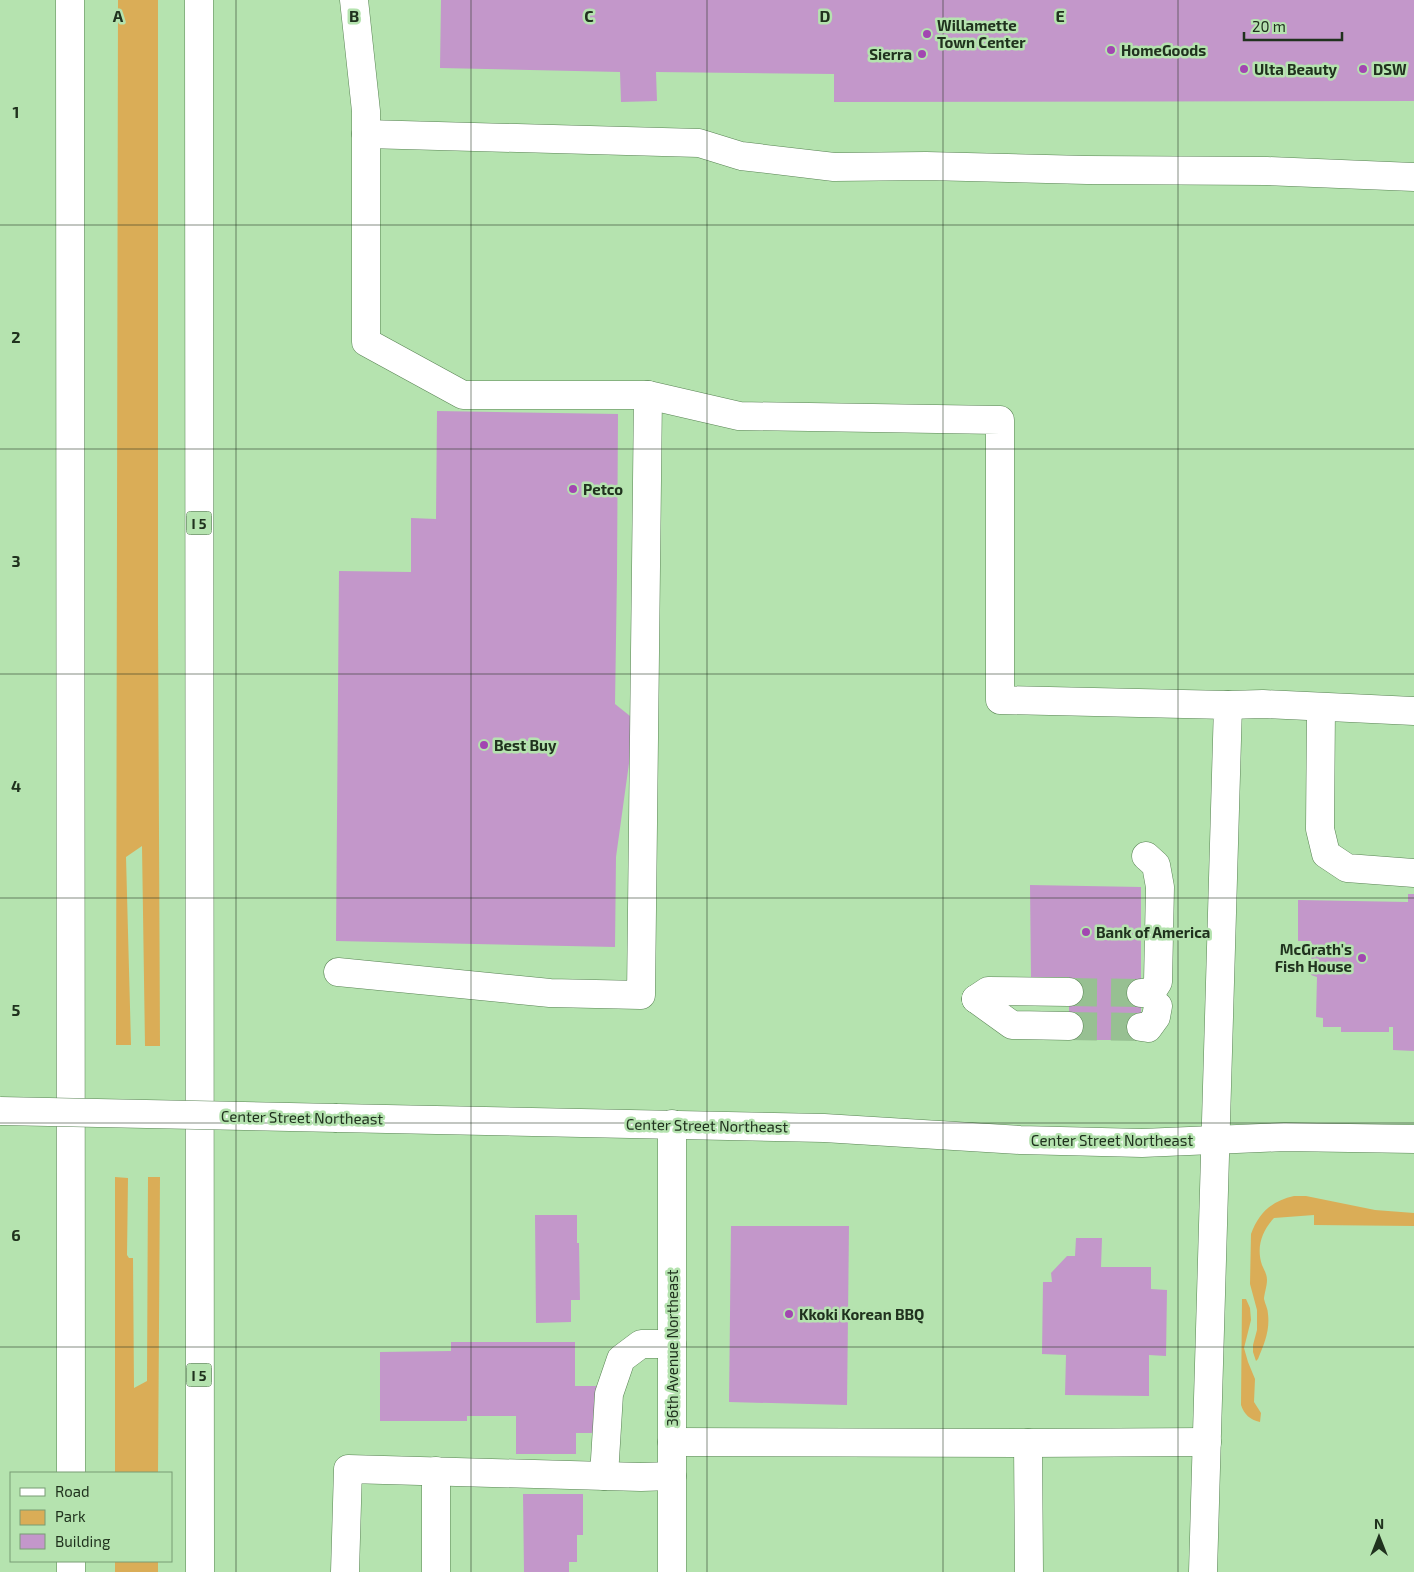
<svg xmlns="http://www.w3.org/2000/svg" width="1414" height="1572" font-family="'Exo 2',sans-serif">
<rect width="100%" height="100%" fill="#b5e3af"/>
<g fill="#daad57">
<polygon points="118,0 158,0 158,621 160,1046 145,1046 142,846 126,857 131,1045 116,1045"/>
<polygon points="115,1177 128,1178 127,1255 129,1258 133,1258 134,1388 147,1381 148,1177 160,1177 158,1473 115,1473"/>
<path d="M1294 1196H1306L1375 1210 1414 1213V1226L1314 1225V1215L1274 1218C1262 1231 1256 1247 1262 1265 1264 1270 1267 1274 1267 1280 1267 1286 1264 1295 1264 1299 1265 1304 1268 1309 1268 1314 1270 1331 1264 1344 1258 1359L1256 1361 1253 1352V1345L1257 1330V1310L1250 1284 1251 1234C1259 1212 1272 1201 1294 1196Z"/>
<path d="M1242 1299H1246L1250 1308 1251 1320 1244 1348 1248 1362 1255 1379 1254 1402 1261 1413 1260 1422C1250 1420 1244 1414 1241 1405Z"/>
<rect x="115" y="1561" width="43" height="11"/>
</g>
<g fill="#c397ca">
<polygon points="441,0 1414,0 1414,101 834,102 834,74 656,72 657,101 621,102 620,72 440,68"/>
<polygon points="437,411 618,414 617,574 615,704 635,720 616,857 615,947 336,941 339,571 411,572 411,518 436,519"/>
<polygon points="1030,885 1141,887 1141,1040 1069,1040 1069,977 1031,977"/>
<polygon points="1408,894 1414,894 1414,1051 1393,1050 1393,1027 1389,1027 1389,1032 1341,1032 1341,1027 1323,1027 1323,1018 1316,1017 1317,977 1311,975 1311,941 1298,941 1298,900 1408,902"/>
<polygon points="535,1215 577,1215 577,1243 579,1243 580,1300 571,1300 571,1322 536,1323"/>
<polygon points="731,1226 849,1226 847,1405 729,1402"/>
<polygon points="1076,1238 1102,1238 1101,1267 1151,1267 1151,1289 1167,1290 1166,1356 1149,1355 1149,1396 1065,1395 1066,1355 1042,1354 1043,1282 1052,1282 1051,1273 1067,1256 1075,1256"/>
<polygon points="451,1342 575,1342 575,1386 599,1386 599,1433 576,1433 576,1454 516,1454 516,1416 467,1416 467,1421 380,1421 380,1352 451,1351"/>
<polygon points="523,1494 583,1494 583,1535 577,1535 577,1562 569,1562 569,1572 524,1572"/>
</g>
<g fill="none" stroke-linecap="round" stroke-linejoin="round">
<g stroke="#97c092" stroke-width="28" stroke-dasharray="28 14" stroke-linecap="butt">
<polyline points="1069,992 1141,993"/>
<polyline points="1069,1026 1141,1027"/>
</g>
<g stroke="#588353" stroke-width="29">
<g id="minor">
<polyline points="354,0 366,111 366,342 463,395 648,395 739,416 1000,420 1000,700 1228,705 1203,1572"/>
<polyline points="366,134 699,143 741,156 834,167 926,166 1087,170 1267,171 1414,177"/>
<polyline points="1228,705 1263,704 1414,711"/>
<polyline points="1321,708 1320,829 1326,854 1347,868 1414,873"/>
<polyline points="338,972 550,993 641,995 648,395"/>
<polyline points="1141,993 1151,993 1158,982 1160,887 1156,865 1146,856"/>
<polyline points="976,999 1012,1025 1069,1026"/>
<polyline points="976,999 988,991 1069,992"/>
<polyline points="1141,1027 1148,1028 1156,1017 1158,1006"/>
<polyline points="672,1124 672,1572"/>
<polyline points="672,1442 1028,1443 1029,1572"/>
<polyline points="1028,1443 1207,1442"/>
<polyline points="436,1471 436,1572"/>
<polyline points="604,1476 609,1394 621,1359 641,1344 672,1344"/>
<polyline points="345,1572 348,1469 641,1477 672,1476"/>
</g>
</g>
<g stroke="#588353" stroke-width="29">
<polyline id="major" points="337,1118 824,1128 1020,1140 1142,1143 1285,1137 1414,1139"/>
</g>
<g stroke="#588353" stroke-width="29">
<g id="highway">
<polyline points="70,0 71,1473"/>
<polyline points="199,0 200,1572"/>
<polyline points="71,1561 71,1572"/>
</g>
</g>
<use href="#minor" stroke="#fff" stroke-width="28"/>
<use href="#major" stroke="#fff" stroke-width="28"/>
<use href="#highway" stroke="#fff" stroke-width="28"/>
<g stroke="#588353" stroke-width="29" stroke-linecap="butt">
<polyline id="major-bridge" points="0,1111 337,1118"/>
</g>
<use href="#major-bridge" stroke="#fff" stroke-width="28"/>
</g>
<path fill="none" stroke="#20321e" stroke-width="1" stroke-opacity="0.55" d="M236 0V1572M471 0V1572M707 0V1572M943 0V1572M1178 0V1572M0 225H1414M0 449H1414M0 674H1414M0 898H1414M0 1123H1414M0 1347H1414"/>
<g fill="#a247b1" stroke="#b5e3af" stroke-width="2">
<circle cx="927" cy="34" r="5"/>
<circle cx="1111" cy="50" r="5"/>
<circle cx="922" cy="54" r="5"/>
<circle cx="1244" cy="69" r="5"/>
<circle cx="1363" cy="69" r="5"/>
<circle cx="573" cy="489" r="5"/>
<circle cx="484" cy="745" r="5"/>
<circle cx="1086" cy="932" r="5"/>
<circle cx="1362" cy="958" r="5"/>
<circle cx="789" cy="1314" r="5"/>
</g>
<g text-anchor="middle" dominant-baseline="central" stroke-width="5" stroke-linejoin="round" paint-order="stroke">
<g fill="#b5e3af" stroke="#4d674a" stroke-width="1">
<rect x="186.5" y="511.5" width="25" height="23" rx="4"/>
<rect x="186.5" y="1363.5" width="25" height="23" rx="4"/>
</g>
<g font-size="14" font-weight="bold" fill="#20321e">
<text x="199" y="523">I 5</text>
<text x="199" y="1375">I 5</text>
</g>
<g font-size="15" font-weight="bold" fill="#20321e" stroke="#b5e3af" text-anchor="start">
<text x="937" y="25">Willamette<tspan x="937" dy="17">Town Center</tspan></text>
<text x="1121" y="50">HomeGoods</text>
<text x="912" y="54" text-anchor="end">Sierra</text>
<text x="1254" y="69">Ulta Beauty</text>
<text x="1373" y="69">DSW</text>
<text x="583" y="489">Petco</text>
<text x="494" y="745">Best Buy</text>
<text x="1096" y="932">Bank of America</text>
<text x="1352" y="949" text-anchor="end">McGrath's<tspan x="1352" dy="17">Fish House</tspan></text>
<text x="799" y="1314">Kkoki Korean BBQ</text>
</g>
<g font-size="15" fill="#20321e" stroke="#b5e3af">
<text transform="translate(302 1117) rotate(1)">Center Street Northeast</text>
<text transform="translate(707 1125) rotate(1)">Center Street Northeast</text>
<text x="1112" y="1140">Center Street Northeast</text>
<text transform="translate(672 1348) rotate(-90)">36th Avenue Northeast</text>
</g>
</g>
<g font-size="16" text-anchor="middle" font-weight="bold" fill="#20321e" stroke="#b5e3af" stroke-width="5" stroke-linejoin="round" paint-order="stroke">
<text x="118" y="22">A</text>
<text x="354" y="22">B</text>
<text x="589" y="22">C</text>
<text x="825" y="22">D</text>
<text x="1060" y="22">E</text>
<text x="16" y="118">1</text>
<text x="16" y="343">2</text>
<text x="16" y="567">3</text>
<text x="16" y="792">4</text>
<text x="16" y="1016">5</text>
<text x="16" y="1241">6</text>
</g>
<rect x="10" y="1472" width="162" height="90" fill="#b5e3af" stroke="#799c75"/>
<rect x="20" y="1488" width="25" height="8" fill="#ffffff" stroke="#799c75"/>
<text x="55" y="1497" font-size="15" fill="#20321e">Road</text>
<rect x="20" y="1510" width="25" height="15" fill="#daad57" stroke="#799c75"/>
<text x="55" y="1522" font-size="15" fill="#20321e">Park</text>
<rect x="20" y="1534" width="25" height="15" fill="#c397ca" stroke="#799c75"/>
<text x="55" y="1547" font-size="15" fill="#20321e">Building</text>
<g transform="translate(1379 1537)" stroke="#b5e3af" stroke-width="4" paint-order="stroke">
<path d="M0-4L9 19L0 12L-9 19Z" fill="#20321e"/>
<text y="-8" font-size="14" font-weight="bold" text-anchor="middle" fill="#20321e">N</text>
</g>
<path d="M1244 32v8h98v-8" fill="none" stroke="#20321e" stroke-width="2.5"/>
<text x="1252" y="32" font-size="15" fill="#20321e" stroke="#b5e3af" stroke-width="4" paint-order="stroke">20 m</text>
</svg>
